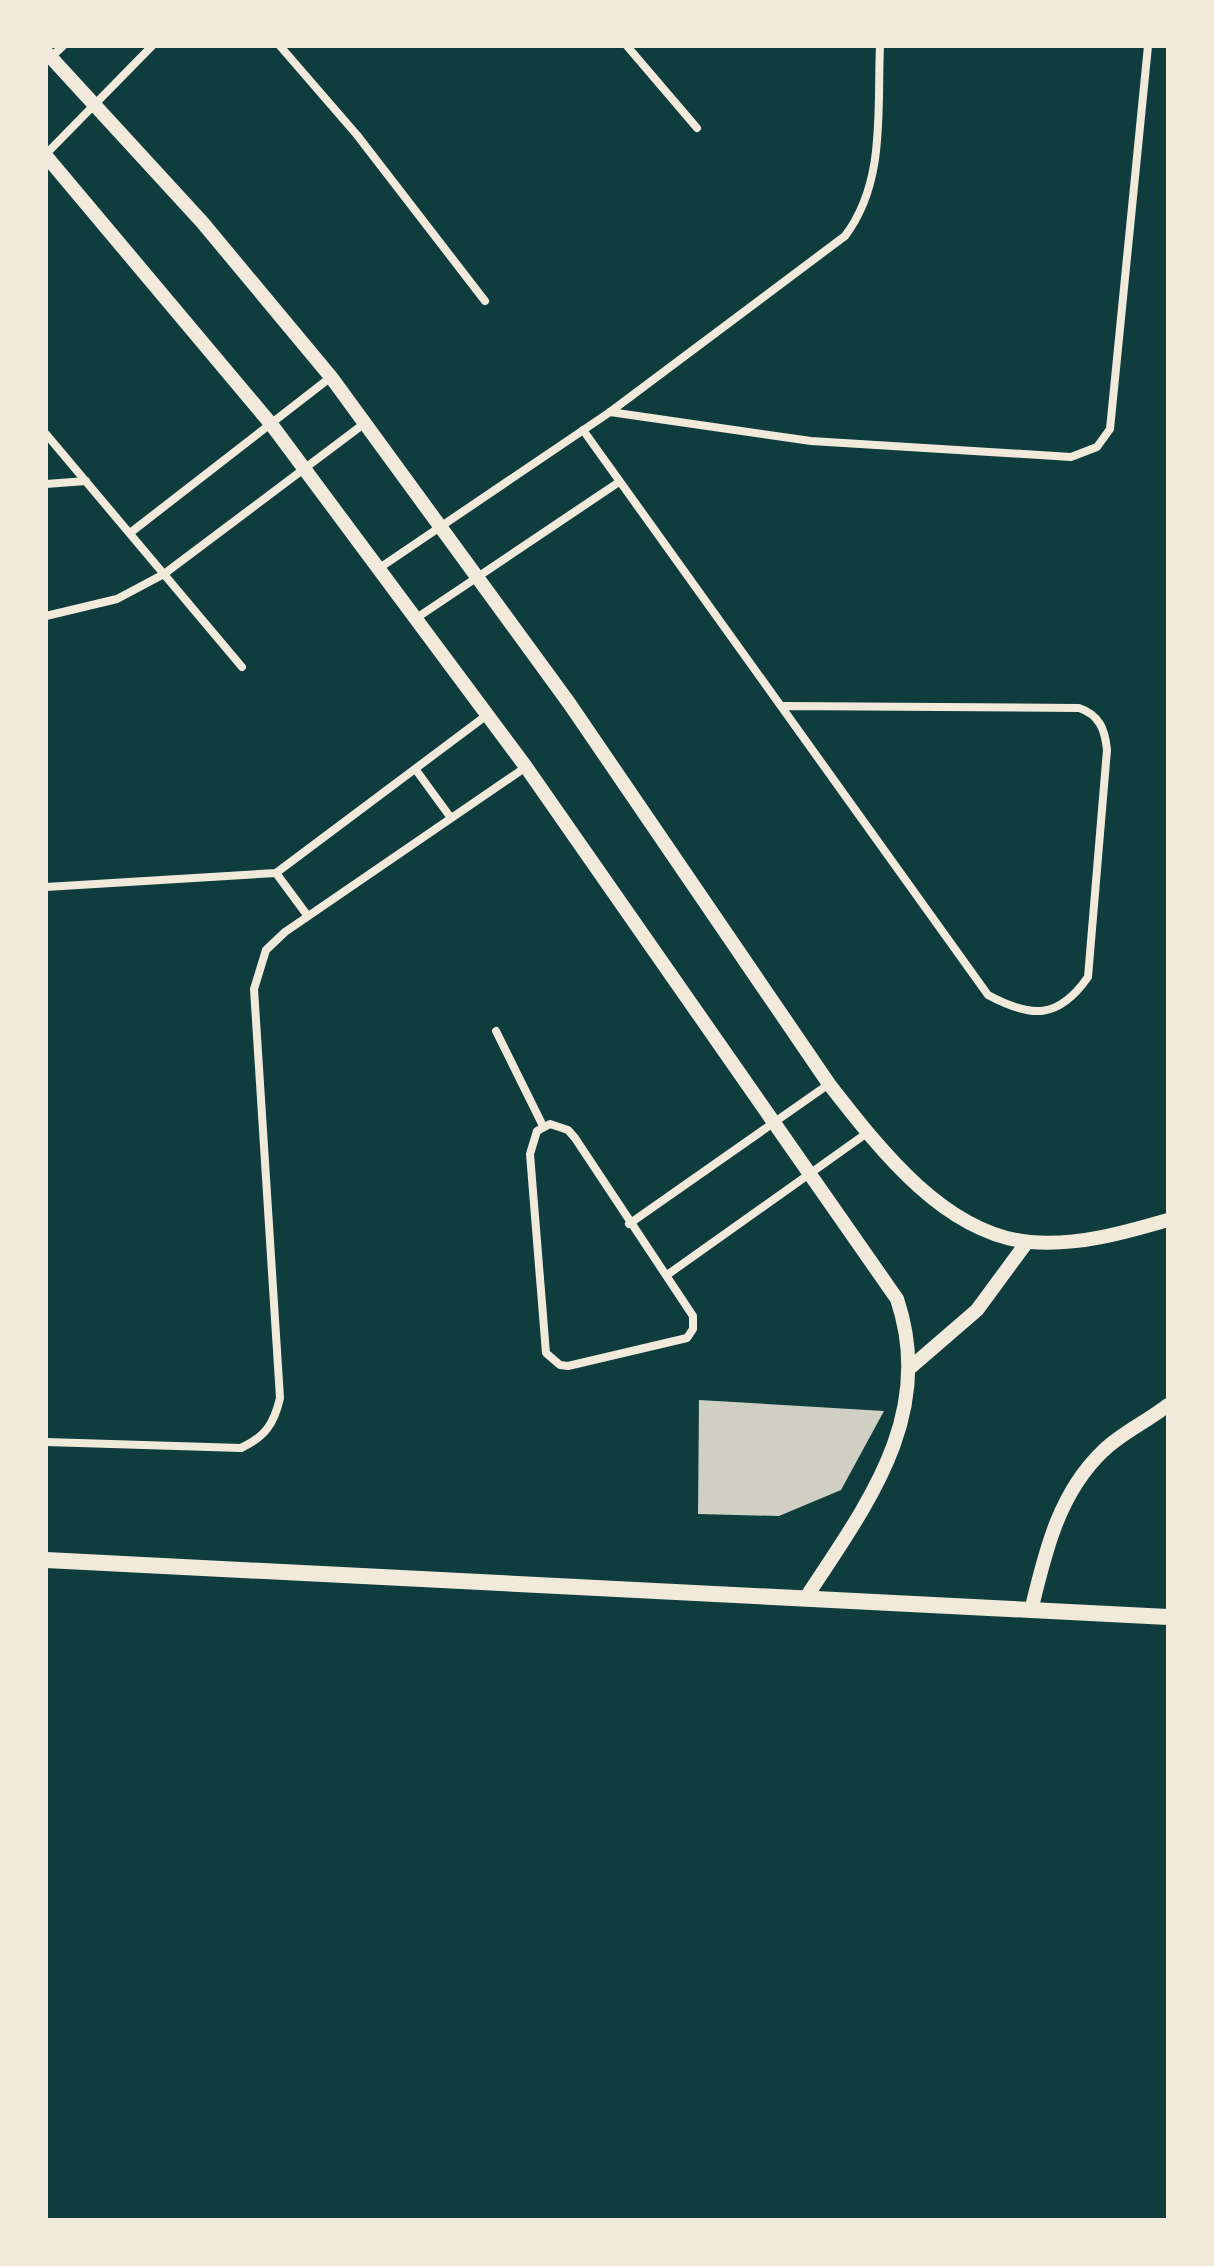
<svg xmlns="http://www.w3.org/2000/svg" width="1214" height="2266" font-family="'DejaVu Sans',sans-serif">
<rect width="100%" height="100%" fill="#0f3d3e"/>
<polygon fill="#cfcfc3" points="699,1400 884,1411 841,1490 779,1516 698,1514"/>
<g fill="none" stroke-linecap="round" stroke-linejoin="round">
<g stroke="#f1e9da" stroke-width="8">
<polyline points="280,46 357,135 485,301"/>
<polyline points="627,46 697,128"/>
<polyline points="49,59 63,46"/>
<polyline points="46,154 152,46"/>
<polyline points="610,412 811,441 1071,457 1097,447 1110,429 1148,46"/>
<path d="M583 430 988 995C1031 1018 1058 1020 1088 977L1107 750C1105 730 1100 715 1079 708L784 706"/>
<polyline points="46,434 242,667"/>
<polyline points="46,484 86,481"/>
<polyline points="130,533 331,377"/>
<path d="M378 569 610 412 845 236C886 182 877 111 880 46"/>
<polyline points="46,616 117,599 164,574 365,423"/>
<polyline points="415,619 619,482"/>
<polyline points="416,770 451,818"/>
<polyline points="276,873 307,915"/>
<polyline points="46,887 276,873 487,715"/>
<polyline points="496,1031 543,1126"/>
<polygon points="550,1124 568,1130 575,1138 693,1316 693,1329 687,1338 568,1366 560,1365 546,1353 530,1154 537,1131"/>
<polyline points="629,1224 829,1084"/>
<polyline points="667,1275 867,1133"/>
<path d="M46 1442 241 1448C265 1437 274 1424 280 1398L254 989 266 950 285 932 526 767"/>
</g>
<g stroke="#f1e9da" stroke-width="14">
<path d="M46 52 202 222 331 377 569 703 829 1084C879 1148 944 1234 1030 1242 1078 1246 1123 1233 1168 1220"/>
<path d="M46 156 271 424 526 767 897 1299C936 1414 868 1503 807 1596"/>
<polyline points="911,1367 977,1310 1027,1242"/>
<path d="M1031 1611C1045 1553 1058 1494 1103 1451 1121 1433 1148 1421 1168 1405"/>
</g>
<polyline stroke="#f1e9da" stroke-width="16" points="46,1560 1168,1617"/>
</g>
<rect width="1214" height="2266" fill="none" stroke="#f1e9da" stroke-width="96"/>
</svg>
